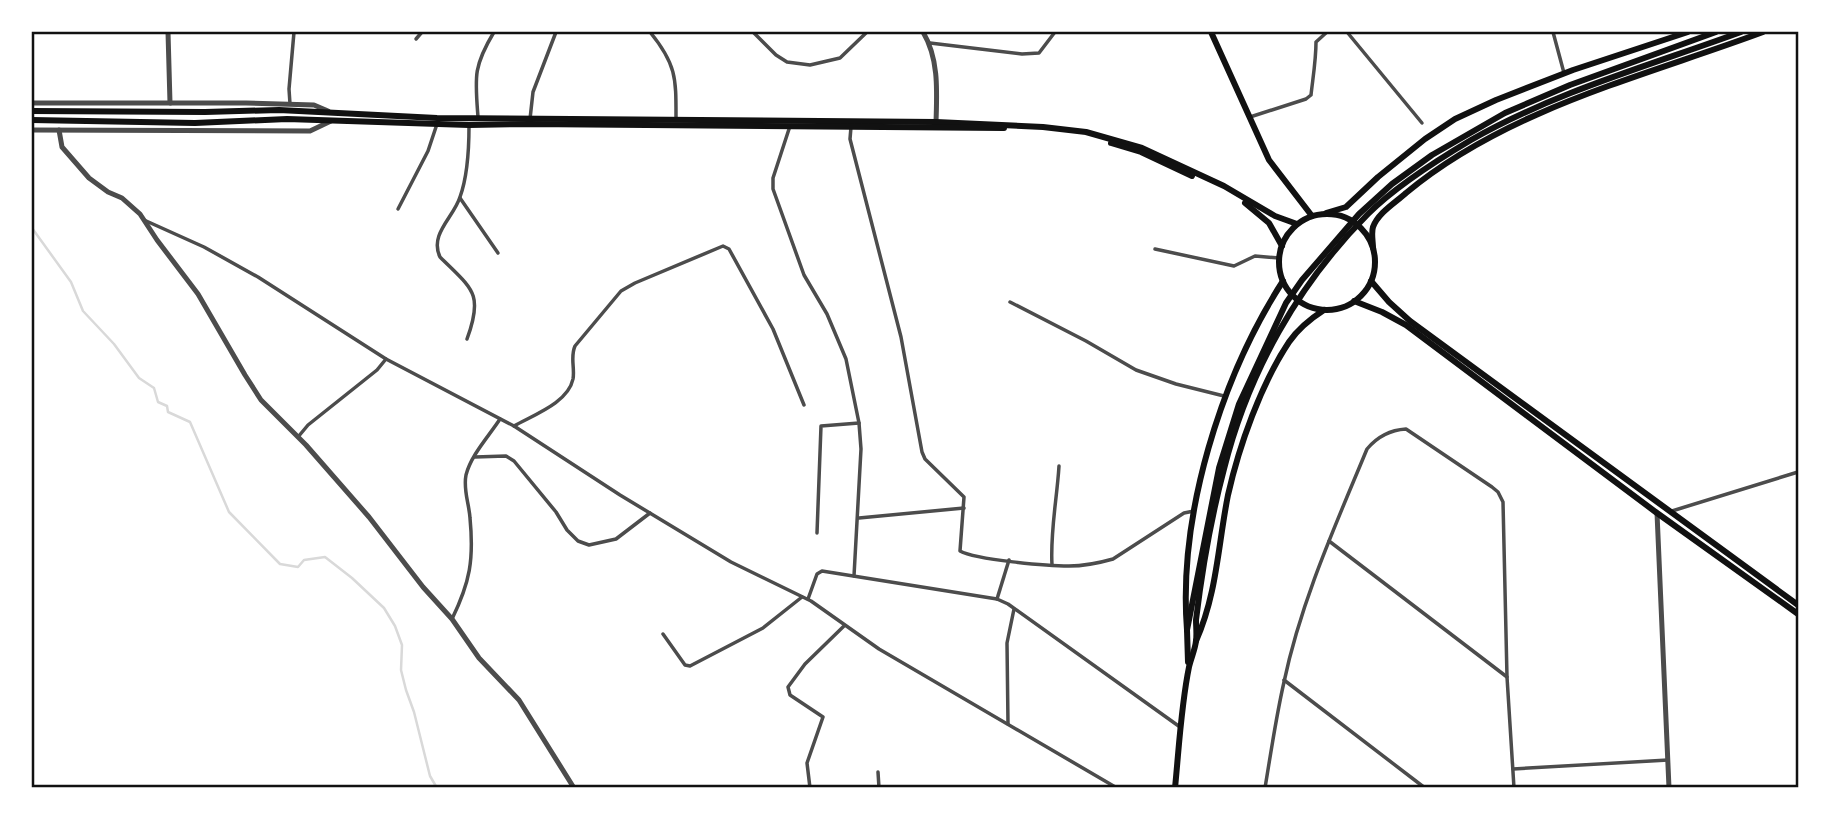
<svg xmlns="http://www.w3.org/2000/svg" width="1830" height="819" font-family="'Open Sans',sans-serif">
<rect width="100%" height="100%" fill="#fff"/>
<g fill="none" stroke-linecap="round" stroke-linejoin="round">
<polyline stroke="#d9d9d9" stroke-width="2.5" points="32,228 71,282 83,311 114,344 139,378 154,388 158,402 167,406 168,412 190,422 229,512 280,564 298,567 304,560 325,557 352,578 384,608 395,626 402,645 401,670 406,690 414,712 430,776 437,788"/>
<g stroke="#4c4c4c" stroke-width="3.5">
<path d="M650 32C677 65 676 79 676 120"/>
<polyline points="753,32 776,55 787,62 810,65 840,58 867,32"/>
<polyline points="1347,32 1422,123"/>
<polyline points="1553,32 1564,73"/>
<polyline points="416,39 422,32"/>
<polyline points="930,43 1022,54 1039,53 1055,32"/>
<polyline points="290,104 289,89 294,32"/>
<path d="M478 117C475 77 473 67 494 32"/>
<path d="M1250 117 1306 99 1311 95C1313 77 1316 60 1316 42L1327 32"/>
<polyline points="530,119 533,92 556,32"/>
<polyline points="790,126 773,178 773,189 804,275 827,314 846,359 859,423 861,449 854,576"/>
<path d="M851 127 850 139 901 337 922 452 925 459 964 497 960 551C976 560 1049 566 1069 566 1084 566 1099 563 1113 559L1184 513 1194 511"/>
<polyline points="460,198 498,253"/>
<polyline points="398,209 428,151 437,124"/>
<polyline points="144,220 204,247 258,277 386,359 377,370 308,425 298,437"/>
<polyline points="1155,249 1234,266 1255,256 1279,258"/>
<polyline points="1010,302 1086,341 1136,370 1176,384 1224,396"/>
<path d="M467 339C484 293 472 289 440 257 429 234 454 217 460 197 468 175 469 149 469 126"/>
<polyline points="386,359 514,426 620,495 731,562 811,601 879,649 1117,788"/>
<path d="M514 426C533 415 568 403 573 379 575 368 570 357 575 346L621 291 635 283 723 246 729 249 773 329 804 405"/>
<polyline points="475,457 506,456 514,461 556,512 567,530 578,541 589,545 616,539 650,513"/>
<polyline points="1672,511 1798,472"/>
<polyline points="859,518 964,508"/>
<polyline points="817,533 821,426 859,423"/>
<polyline points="1329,541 1507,677"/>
<path d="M1052 565C1050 532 1057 499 1059 466"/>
<polyline points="808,599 817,574 822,571 997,599 1008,604 1180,727"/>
<polyline points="997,599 1009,560"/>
<path d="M452 619C470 582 474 560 470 518 469 503 463 490 466 475 471 455 489 436 500 419"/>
<polyline points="663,634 685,665 690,666 763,628 802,597"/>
<polyline points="1284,680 1425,788"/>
<polyline points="1008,724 1007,643 1014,609"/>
<polyline points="1513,769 1668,760"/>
<polyline points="878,772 879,788"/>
<polyline points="810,788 807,763 823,717 790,695 788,687 805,664 844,626"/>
<path d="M1265 788C1271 752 1276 717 1284 682 1301 601 1336 524 1367 449 1377 437 1390 430 1406 429L1492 487 1498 492 1503 502 1507 677 1514 788"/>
</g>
<g stroke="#4c4c4c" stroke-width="5">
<polyline points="168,32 170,103"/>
<path d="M923 32C939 59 937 91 936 122"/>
<polyline points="32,103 246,103 314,105 328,111"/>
<polyline points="32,130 310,131 331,121"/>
<polyline points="59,130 62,147 89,178 108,192 122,198 140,214 157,240 198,294 245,375 261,400 306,445 369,517 423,587 452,619 479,658 519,700 574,788"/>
<polyline points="1657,513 1669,788"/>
</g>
<g stroke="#111" stroke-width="6">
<polyline points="1211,32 1269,160 1312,216"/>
<polyline points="1188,662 1187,630 1219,468 1239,404 1286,303 1302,280 1359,214 1392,184 1432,155 1505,113 1570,85 1716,32"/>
<path d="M1175 788C1179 748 1181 706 1189 667 1191 658 1195 650 1196 641 1197 634 1196 627 1196 620 1202 570 1211 518 1224 469 1248 373 1298 284 1368 214 1394 188 1439 159 1471 140 1555 92 1651 65 1741 32"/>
</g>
<g stroke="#111" stroke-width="6">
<polyline points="32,111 205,112 279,110 437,118 936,122 1043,127 1086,132 1142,148 1224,186 1275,216 1297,224"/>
<polyline points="32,120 195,123 287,119 469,125 529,124 1004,128"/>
<polyline points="1111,143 1141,152 1192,176"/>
<polyline points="1245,203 1269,223 1282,246"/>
<polyline points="1326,213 1346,207 1378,177 1425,139 1455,119 1496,100 1573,70 1688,32"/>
<circle cx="1327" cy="262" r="48"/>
<path d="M1373 248C1373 242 1371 233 1373 227 1378 213 1395 203 1406 193 1507 109 1642 77 1763 32"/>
<polyline points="1371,281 1389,302 1410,321 1798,605"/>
<polyline points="1354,301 1382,312 1406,325 1657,513 1798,614"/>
<path d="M1187 630C1178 515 1221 377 1283 281"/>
<path d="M1196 641C1217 594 1218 545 1228 495 1239 446 1261 384 1289 342 1298 329 1310 319 1324 310"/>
</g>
</g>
<rect width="1830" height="819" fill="none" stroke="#ffffff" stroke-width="66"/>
<rect x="33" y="33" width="1764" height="753" fill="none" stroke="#111" stroke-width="2.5"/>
</svg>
